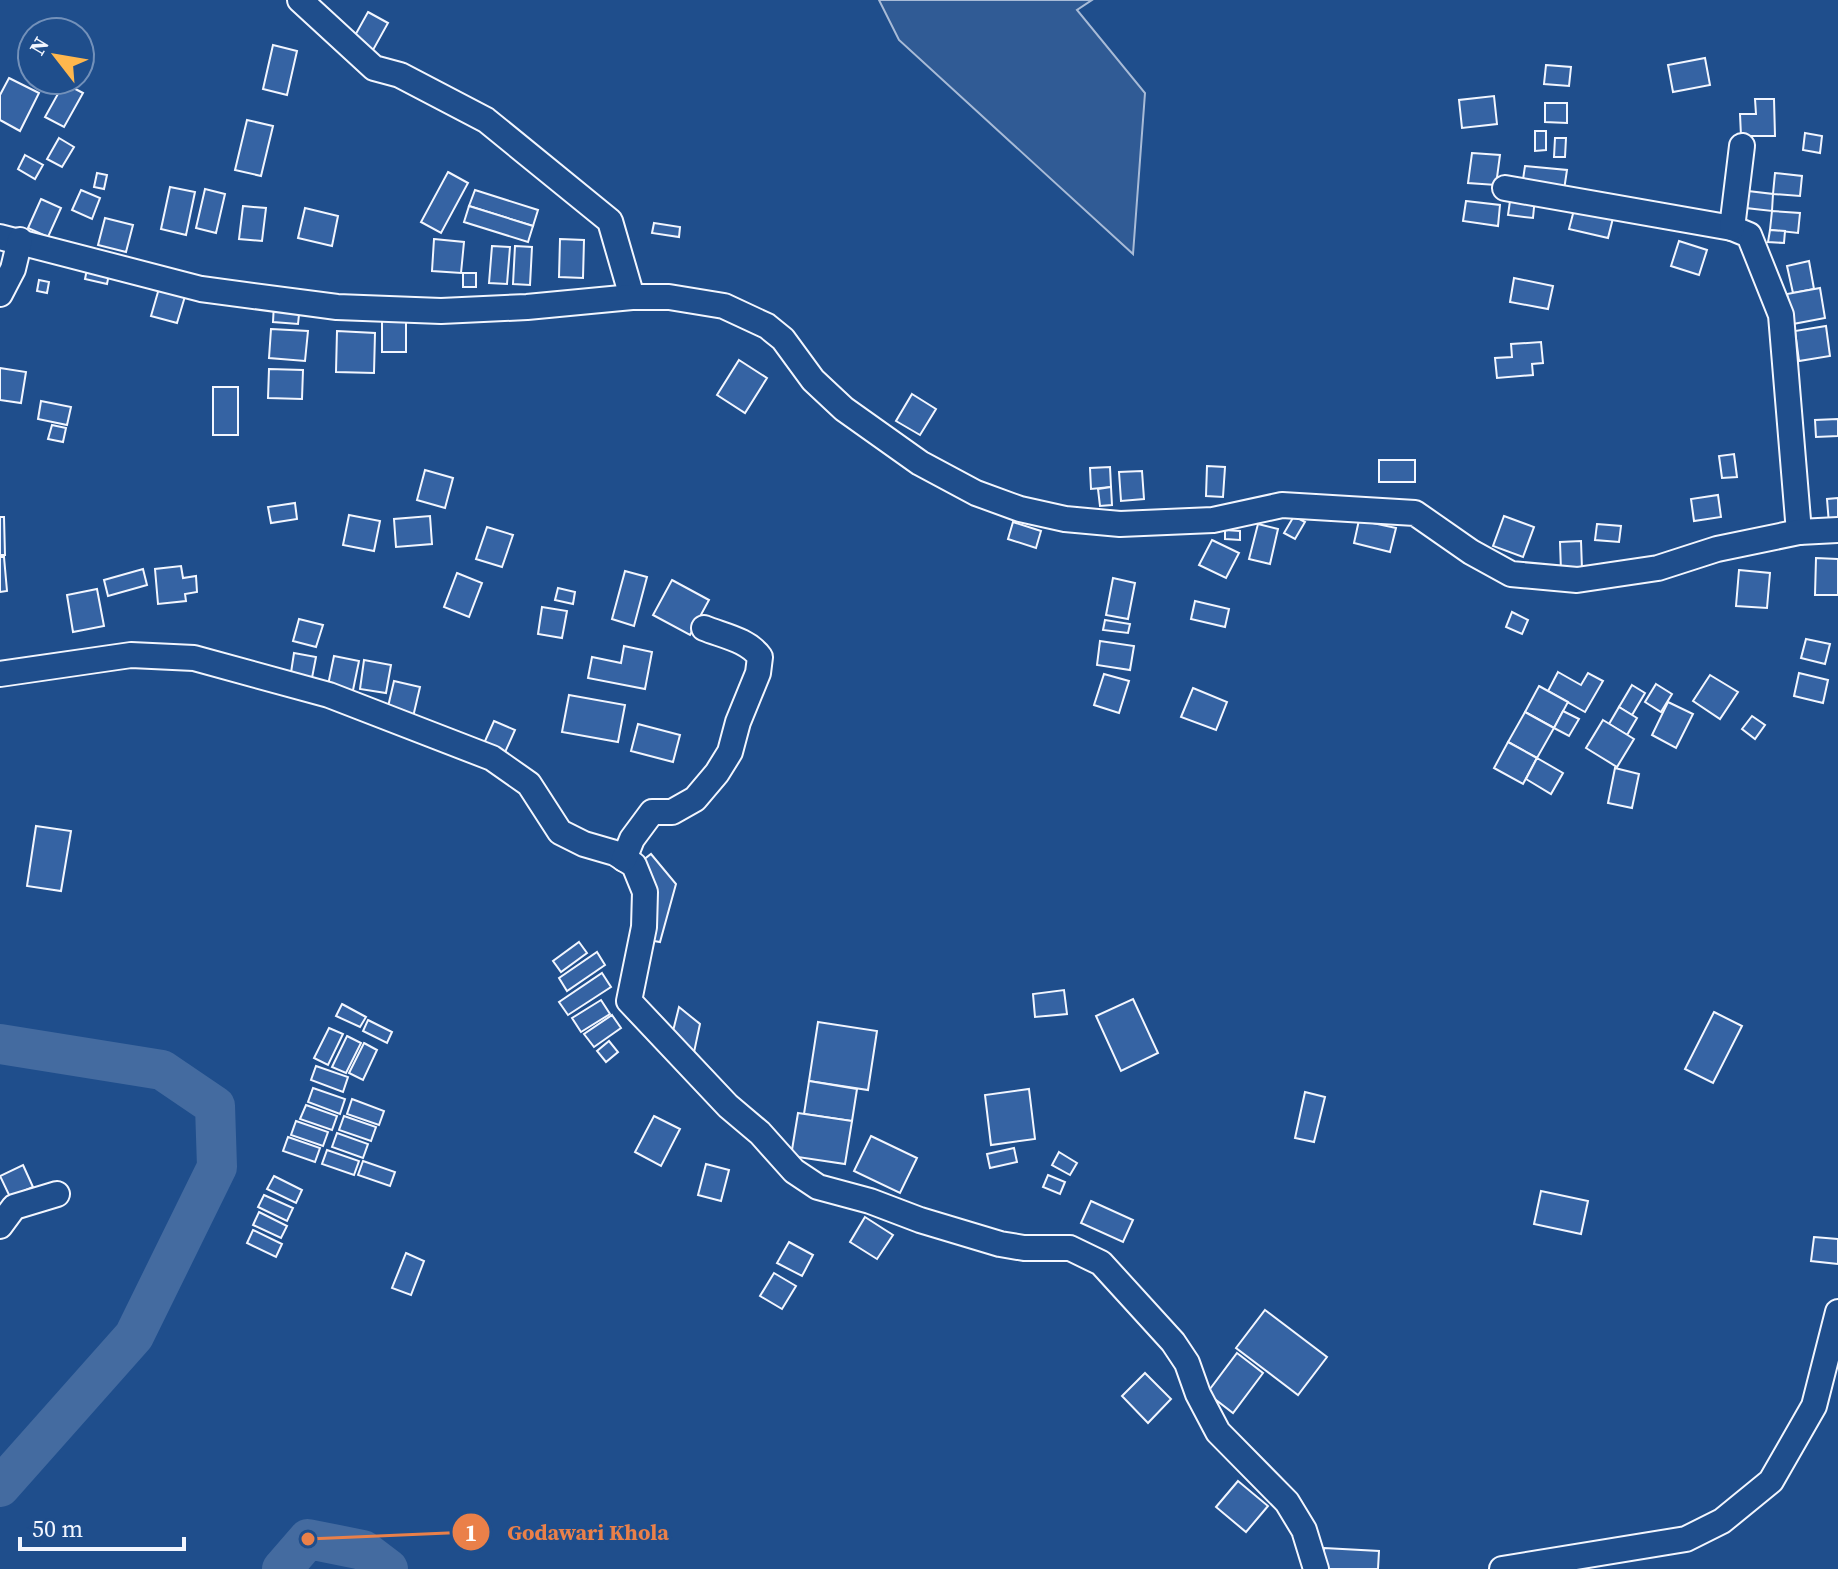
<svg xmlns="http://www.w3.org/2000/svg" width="1838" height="1569" font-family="'Source Serif 4',serif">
<rect width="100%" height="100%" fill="#1f4e8c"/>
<polygon fill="#305b95" stroke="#a8bbd7" stroke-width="2" points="879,0 1092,0 1077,10 1145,93 1133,254 899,40"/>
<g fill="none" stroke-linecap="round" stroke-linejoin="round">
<g stroke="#446ba0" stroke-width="40">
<polyline points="0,1044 162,1070 215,1106 217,1167 134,1336 0,1487"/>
<polyline points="282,1569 308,1539 363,1550 388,1569"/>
</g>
</g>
<g fill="#3563a3" stroke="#f2f6ff" stroke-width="2">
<polygon points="368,12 388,23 373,50 353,39"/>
<polygon points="273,45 297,51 287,95 263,89"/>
<polygon points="1705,58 1710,85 1673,92 1668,65"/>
<polygon points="1546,65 1571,67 1569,86 1544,84"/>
<polygon points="9,78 39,93 20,131 0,120 0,95"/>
<polygon points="64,83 83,93 64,127 45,117"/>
<polygon points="1494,96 1497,124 1462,128 1459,100"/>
<polygon points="1755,99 1774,99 1775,136 1741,136 1740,114 1756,114"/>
<polygon points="1545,103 1567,103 1567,123 1545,122"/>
<polygon points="247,120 273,126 261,176 235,170"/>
<polygon points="1535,131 1546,131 1546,150 1535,151"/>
<polygon points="1805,133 1822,136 1820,153 1803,150"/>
<polygon points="59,138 74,147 62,167 47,159"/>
<polygon points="1555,138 1566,138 1565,157 1554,157"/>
<polygon points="1472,153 1500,155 1496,185 1468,183"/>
<polygon points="25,155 43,165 35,179 18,169"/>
<polygon points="1525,166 1567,170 1564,190 1522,186"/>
<polygon points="448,172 468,183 441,233 421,222"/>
<polygon points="97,173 107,175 104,189 94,187"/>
<polygon points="1775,173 1802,176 1800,196 1773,194"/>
<polygon points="170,187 195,192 186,235 161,229"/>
<polygon points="205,189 225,194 216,233 196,228"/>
<polygon points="81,190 100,198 92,219 72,210"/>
<polygon points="475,190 538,210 533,226 469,206"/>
<polygon points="1748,191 1773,194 1772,211 1746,208"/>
<polygon points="1511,194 1535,197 1533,218 1508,215"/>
<polygon points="41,199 61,208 48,237 28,228"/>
<polygon points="1466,201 1500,205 1498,226 1463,221"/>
<polygon points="243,206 266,208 262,241 239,239"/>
<polygon points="469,206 533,226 528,242 464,222"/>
<polygon points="305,208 338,216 332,246 298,238"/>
<polygon points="1574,210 1613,218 1608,238 1569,229"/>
<polygon points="1772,211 1800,213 1798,233 1770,230"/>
<polygon points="105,218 133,225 126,252 98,245"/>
<polygon points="654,223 680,227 679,237 652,233"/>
<polygon points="1770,230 1785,231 1784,243 1768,242"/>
<polygon points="434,239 464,242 461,273 432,271"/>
<polygon points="560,239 584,240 583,278 559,277"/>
<polygon points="1679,241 1707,250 1699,275 1671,266"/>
<polygon points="492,246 510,247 507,284 489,283"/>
<polygon points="515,246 532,247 530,285 513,284"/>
<polygon points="1809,261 1814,289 1793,293 1787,266"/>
<polygon points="87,269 109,274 107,284 85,279"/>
<rect x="463" y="273" width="13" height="14"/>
<polygon points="1514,278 1553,286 1548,309 1510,302"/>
<polygon points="39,280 49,282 47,293 37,291"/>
<polygon points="160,285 186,293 177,323 151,316"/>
<polygon points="1820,288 1825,318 1793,324 1787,294"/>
<polygon points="274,303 300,305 298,324 273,322"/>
<rect x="382" y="315" width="24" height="37"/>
<polygon points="1826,326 1830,356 1799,361 1795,331"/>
<polygon points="271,329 308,331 305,361 269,358"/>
<polygon points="337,331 375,333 374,373 336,372"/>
<polygon points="1541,342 1543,363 1532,364 1533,375 1497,378 1495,358 1512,357 1511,344"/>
<polygon points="739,360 767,378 745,413 717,395"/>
<polygon points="0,368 26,372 21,403 0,400"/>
<polygon points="269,369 303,370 302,399 268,398"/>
<rect x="213" y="387" width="25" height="48"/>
<polygon points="912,394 936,409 920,435 896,421"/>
<polygon points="41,401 71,407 67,425 38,419"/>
<polygon points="1838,419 1838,436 1816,437 1815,420"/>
<polygon points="52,425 66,428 63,442 48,439"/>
<polygon points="1734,454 1737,477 1722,478 1719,456"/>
<rect x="1379" y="460" width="36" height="22"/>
<polygon points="1207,466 1225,467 1223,497 1206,496"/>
<polygon points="1110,467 1111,487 1091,489 1090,468"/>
<polygon points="425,470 453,478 445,508 417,500"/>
<polygon points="1142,471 1144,499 1121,501 1119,472"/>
<polygon points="1111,487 1112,505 1100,506 1098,489"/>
<polygon points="1718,495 1721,517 1694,521 1691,499"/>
<polygon points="1838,498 1838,524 1829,524 1827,499"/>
<polygon points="295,503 297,519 271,523 268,507"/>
<polygon points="349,515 380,521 374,551 343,545"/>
<polygon points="430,516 432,544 396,547 394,519"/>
<polygon points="1294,516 1305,522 1295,539 1284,533"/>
<polygon points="1504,516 1534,527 1523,557 1493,546"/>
<polygon points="0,517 4,517 5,555 0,555"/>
<polygon points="1359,520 1396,528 1390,552 1354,543"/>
<polygon points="1013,522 1041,531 1036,548 1008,539"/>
<polygon points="1258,524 1278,529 1270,564 1249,559"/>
<polygon points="1597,524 1621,526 1619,542 1595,540"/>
<polygon points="487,527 513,535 502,567 476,559"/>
<polygon points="1225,530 1240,531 1240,540 1225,539"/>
<polygon points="1212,540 1239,553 1226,578 1199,565"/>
<polygon points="1581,541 1582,569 1561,571 1560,542"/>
<polygon points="0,557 4,557 7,591 0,592"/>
<polygon points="1816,558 1838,559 1838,595 1815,595"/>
<polygon points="181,566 183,578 196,576 197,592 185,594 186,601 158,604 155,569"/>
<polygon points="143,569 147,585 108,596 104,580"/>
<polygon points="1739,570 1770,573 1767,608 1736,606"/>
<polygon points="625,571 647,577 634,626 612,619"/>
<polygon points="457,573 482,583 469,617 444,607"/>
<polygon points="1113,578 1135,583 1128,619 1106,615"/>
<polygon points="672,580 709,600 690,635 653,615"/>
<polygon points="558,588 575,592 573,604 555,600"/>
<polygon points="97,589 104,626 73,632 67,595"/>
<polygon points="1195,601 1229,609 1225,627 1191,619"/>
<polygon points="542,607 567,611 562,638 538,634"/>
<polygon points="1512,612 1528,620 1522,634 1506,627"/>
<polygon points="299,619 323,625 316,647 293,641"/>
<polygon points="1105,620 1130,624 1128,633 1103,630"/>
<polygon points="1806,639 1830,644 1825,664 1801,658"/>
<polygon points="1100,641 1134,646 1130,670 1097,665"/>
<polygon points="624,646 652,652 645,689 588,678 592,657 621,663"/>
<polygon points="294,653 316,657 311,683 290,679"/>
<polygon points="334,656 359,661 352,695 327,690"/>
<polygon points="364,660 391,665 386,693 360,689"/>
<polygon points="1558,672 1581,685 1588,673 1603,681 1585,712 1548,691"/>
<polygon points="1799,673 1828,680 1823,703 1794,696"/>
<polygon points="1104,674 1129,681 1119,713 1094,705"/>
<polygon points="1710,675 1738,692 1720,719 1693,701"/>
<polygon points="394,681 420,687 413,717 387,711"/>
<polygon points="1656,684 1672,694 1661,712 1645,702"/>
<polygon points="1632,685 1645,693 1632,715 1619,707"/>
<polygon points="1539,686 1568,702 1554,728 1525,712"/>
<polygon points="1193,688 1227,702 1216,730 1181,717"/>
<polygon points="569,695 625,705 618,742 562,732"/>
<polygon points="1668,702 1693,714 1676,748 1652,735"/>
<polygon points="1619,707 1637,718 1627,735 1609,724"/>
<polygon points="1563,711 1579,719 1569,736 1554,728"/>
<polygon points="1525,712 1554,728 1537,758 1508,742"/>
<polygon points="1752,716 1765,725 1755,739 1742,729"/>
<polygon points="1603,720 1634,739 1617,767 1586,748"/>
<polygon points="494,721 515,730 502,759 481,750"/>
<polygon points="638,724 680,735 673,762 631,751"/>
<polygon points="1508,742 1537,758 1523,784 1494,768"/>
<polygon points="1537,758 1563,773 1551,794 1526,779"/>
<polygon points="1615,768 1639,774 1632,808 1608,803"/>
<polygon points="36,826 71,831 61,891 27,886"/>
<polygon points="651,854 676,884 660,942 648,940 638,864"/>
<polygon points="579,942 587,953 561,972 553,961"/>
<polygon points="597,952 605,965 567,991 559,978"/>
<polygon points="602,973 611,987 568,1015 559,1002"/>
<polygon points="1064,990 1067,1014 1035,1017 1033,994"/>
<polygon points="1133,999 1158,1053 1121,1071 1096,1016"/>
<polygon points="601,1000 610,1014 581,1032 572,1018"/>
<polygon points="342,1004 366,1017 360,1027 336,1016"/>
<polygon points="679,1007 700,1024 693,1057 671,1039"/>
<polygon points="1714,1012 1742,1026 1713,1083 1685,1069"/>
<polygon points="612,1015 621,1028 594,1047 584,1034"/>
<polygon points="368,1020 392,1032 387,1043 363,1031"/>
<polygon points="818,1022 877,1031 868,1090 809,1081"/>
<polygon points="329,1028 343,1034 328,1065 314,1058"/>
<polygon points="347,1036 361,1043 346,1073 332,1067"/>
<polygon points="609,1041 618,1052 606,1062 597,1051"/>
<polygon points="364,1043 377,1050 363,1080 349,1073"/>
<polygon points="316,1066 348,1077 343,1092 311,1080"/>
<polygon points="809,1081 857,1089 852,1121 804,1114"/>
<polygon points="313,1088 345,1099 340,1114 308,1102"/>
<polygon points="1029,1089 1035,1139 991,1145 985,1095"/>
<polygon points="1305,1092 1325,1097 1314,1142 1295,1138"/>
<polygon points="352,1099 384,1111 379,1125 347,1114"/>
<polygon points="306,1105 337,1116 332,1130 300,1119"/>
<polygon points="798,1113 852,1121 845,1164 791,1156"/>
<polygon points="344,1116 376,1127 371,1141 339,1130"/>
<polygon points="654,1116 680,1129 661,1166 635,1152"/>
<polygon points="296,1121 328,1132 323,1146 291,1135"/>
<polygon points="337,1133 368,1144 363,1158 332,1147"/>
<polygon points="871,1136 917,1158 900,1193 854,1171"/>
<polygon points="288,1137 320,1148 315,1162 283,1151"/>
<polygon points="1014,1148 1017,1162 990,1168 987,1154"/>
<polygon points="327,1150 359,1161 354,1175 322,1164"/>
<polygon points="1059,1152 1077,1163 1070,1175 1052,1165"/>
<polygon points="363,1161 395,1172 390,1186 358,1175"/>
<polygon points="706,1164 729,1170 721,1201 698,1195"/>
<polygon points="23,1165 33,1187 10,1197 0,1176"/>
<polygon points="1048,1175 1065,1182 1060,1194 1043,1187"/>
<polygon points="274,1176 302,1190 296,1203 267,1189"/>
<polygon points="1541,1191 1588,1201 1581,1234 1534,1224"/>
<polygon points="264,1195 293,1208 287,1221 258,1207"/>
<polygon points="1091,1201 1133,1220 1123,1242 1081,1223"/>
<polygon points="259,1212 287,1226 281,1238 253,1225"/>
<polygon points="865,1217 893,1235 877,1259 850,1242"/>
<polygon points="253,1230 282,1244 276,1257 247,1243"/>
<polygon points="1814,1237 1838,1239 1838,1264 1811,1261"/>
<polygon points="789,1242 813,1255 802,1276 777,1263"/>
<polygon points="406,1253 424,1261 411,1295 392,1288"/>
<polygon points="774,1273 796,1286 782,1309 760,1296"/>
<polygon points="1265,1310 1327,1357 1298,1395 1236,1348"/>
<polygon points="1237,1353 1263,1373 1233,1413 1207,1393"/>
<polygon points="1145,1373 1171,1399 1148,1423 1122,1396"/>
<polygon points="1238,1481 1268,1506 1246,1532 1216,1507"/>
<polygon points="1324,1548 1379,1551 1378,1569 1323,1569"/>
</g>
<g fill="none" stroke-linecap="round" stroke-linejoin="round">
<g stroke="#f2f6ff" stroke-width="28">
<g id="minor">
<polyline points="300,0 374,68 400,75 486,120 610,221 632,297"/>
<polyline points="1505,188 1732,228 1749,235 1781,315 1799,532"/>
<polyline points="1732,228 1742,146"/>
<polyline points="0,237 201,289 337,307 441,311 527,307 632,297 669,297 724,306 767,326 783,339 813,380 844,409 920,463 976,493 1020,509 1065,519 1120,524 1213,520 1282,505 1415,513 1471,552 1511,574 1577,580 1658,568 1717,549 1799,532 1838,530"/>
<polyline points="0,294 13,269 20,240"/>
<polyline points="0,674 131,655 194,658 329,695 492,758 529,784 560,832 584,844 615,853 634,865 645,892 644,927 629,1001 728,1106 760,1133 794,1171 818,1187 870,1201 920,1220 1000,1244 1024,1248 1070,1248 1101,1263 1173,1342 1187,1363 1198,1394 1218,1432 1287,1502 1304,1530 1316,1569"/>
<path d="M624 859 632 839 652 812H672L695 799 717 773 730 752 738 722 758 673 760 657C748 640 724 636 704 628"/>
<polyline points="0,1226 14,1207 57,1194"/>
<polyline points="1502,1569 1686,1539 1722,1521 1771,1481 1814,1406 1838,1312"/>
</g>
</g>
<use href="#minor" stroke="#1f4e8c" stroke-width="24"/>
</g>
<path fill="none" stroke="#ea8049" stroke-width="3" d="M308 1539L471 1532"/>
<g fill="#ea8049" stroke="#1f4e8c" stroke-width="3">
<circle cx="308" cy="1539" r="8"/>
<circle cx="471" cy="1532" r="20"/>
</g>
<g font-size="24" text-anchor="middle" font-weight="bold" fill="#fff">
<text x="471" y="1541">1</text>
</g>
<g font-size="22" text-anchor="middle" font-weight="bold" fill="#ea8049" stroke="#1f4e8c" stroke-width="6" stroke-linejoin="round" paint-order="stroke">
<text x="588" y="1540">Godawari Khola</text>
</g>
<g transform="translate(56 56) rotate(301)"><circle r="38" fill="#1f4e8c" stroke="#7391ba" stroke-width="2"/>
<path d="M0-6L14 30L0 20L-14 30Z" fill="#ffb74d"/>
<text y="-12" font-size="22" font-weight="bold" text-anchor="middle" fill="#f2f6ff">N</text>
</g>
<path d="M20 1537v12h164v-12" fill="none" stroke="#f2f6ff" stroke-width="4"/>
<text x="32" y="1537" font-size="24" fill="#f2f6ff" stroke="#1f4e8c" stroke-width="6" paint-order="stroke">50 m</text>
</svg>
